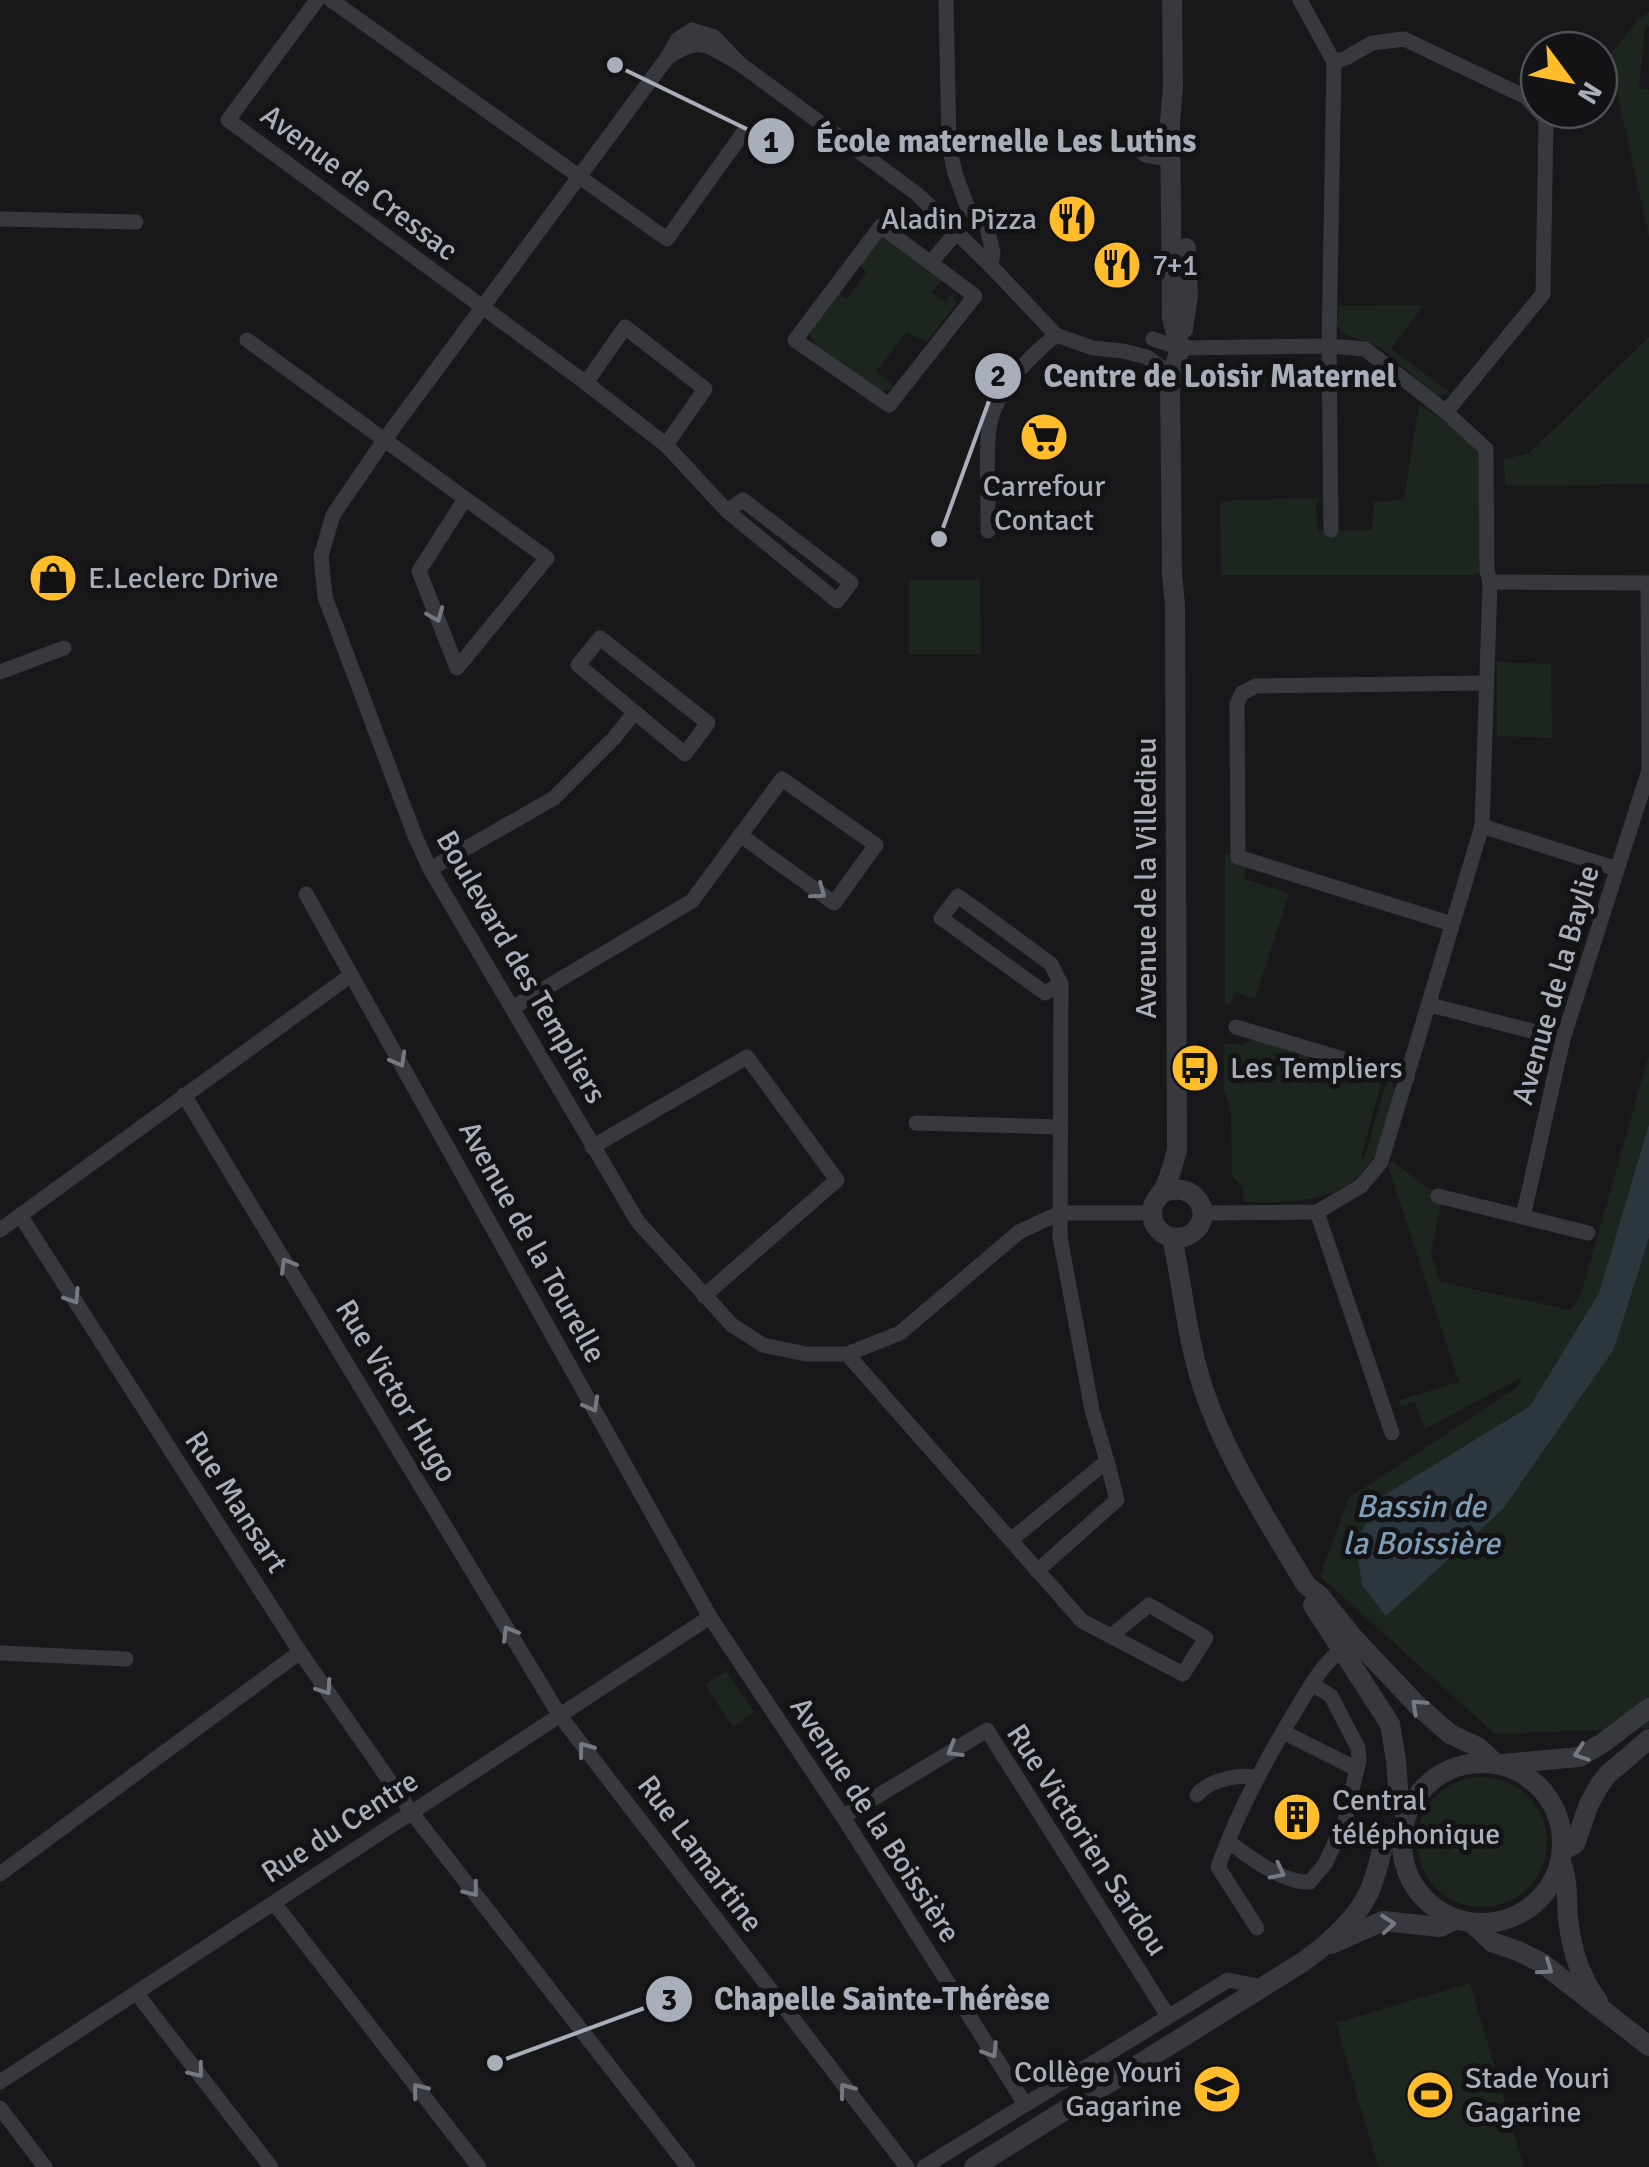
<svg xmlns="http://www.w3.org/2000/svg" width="1649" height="2167" font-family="Signika,sans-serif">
<rect width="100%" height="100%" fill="#18181a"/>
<g fill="#1d261e">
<polygon points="1649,12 1649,26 1645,27 1639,88 1649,90 1649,237 1609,56 1638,20"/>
<path d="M885 236 942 280 931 292 945 302 952 293 956 304 927 342 906 333 876 371 894 386 890 390 880 391C862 378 828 359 814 342 809 336 810 334 810 327L836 292 847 299 867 272 858 264 879 238Z"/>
<polygon points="1424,305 1391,348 1451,394 1436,395 1380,347 1347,335 1339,329 1337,323 1338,306"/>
<polygon points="1649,337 1649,484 1506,486 1503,460 1529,453"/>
<path d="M1419 404C1439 419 1469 434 1480 458L1482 572 1475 575H1221L1220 501 1322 498 1316 504 1318 531 1372 530 1374 502 1404 499Z"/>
<polygon points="909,580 980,580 981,654 909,654"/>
<polygon points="1497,662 1551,664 1552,738 1497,736"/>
<polygon points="1225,853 1236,857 1247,864 1244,879 1289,893 1255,999 1235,992 1230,1005 1225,1004"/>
<path d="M1253 1038 1310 1054 1309 1060 1382 1081 1361 1158H1364L1387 1080 1392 1081C1398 1097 1392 1110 1387 1126 1363 1201 1312 1203 1244 1202L1242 1186 1232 1177 1231 1112 1224 1089V1043L1244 1045Z"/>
<polygon points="1649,1055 1649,1124 1599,1293 1530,1406 1383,1496 1356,1541 1614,1349 1649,1238 1649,1728 1495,1734 1320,1576 1349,1498 1517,1387 1523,1377 1425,1429 1415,1402 1401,1407 1399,1400 1459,1382 1388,1166 1392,1161 1438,1196 1441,1205 1431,1253 1440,1282 1570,1310 1581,1294"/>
<polygon points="726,1671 754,1712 733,1727 705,1685"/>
<circle cx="1482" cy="1842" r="65"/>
<polygon points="1470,1983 1524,2167 1378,2167 1336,2023"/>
</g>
<polygon fill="#2c363f" points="1649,1124 1649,1238 1614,1349 1502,1510 1386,1616 1362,1585 1356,1541 1383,1496 1530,1406 1599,1293"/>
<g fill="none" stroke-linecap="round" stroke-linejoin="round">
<g stroke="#38393f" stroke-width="15">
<polyline points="317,0 228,120 586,383 666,445 727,511 837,601 851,583 743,500 727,511"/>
<polyline points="331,0 667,239 743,133"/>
<polyline points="946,0 949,145 955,173 967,206 987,228 993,253 991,266"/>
<polyline points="1300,0 1334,62"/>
<polyline points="667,58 385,439 333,515 321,556 325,597 415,836 430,869 638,1222 732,1325 763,1345 806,1354 847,1354 900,1333 1019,1232 1060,1213 1152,1213"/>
<path d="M740 64 714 37 692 30 678 39 667 58C701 35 706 45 740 64L917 194 991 266 1056 335 1093 348 1123 351 1147 357 1162 368 1170 383"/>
<polyline points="1170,131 1167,138 1145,155 1168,159 1172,163"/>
<polyline points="0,219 136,222"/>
<polygon points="881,226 975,296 889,405 795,340"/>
<polyline points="931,262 956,233"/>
<polyline points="1153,339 1180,348 1329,346 1365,349 1446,412 1486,449 1487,571 1490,582 1482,826 1381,1162 1361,1186 1317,1212 1202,1213"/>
<polyline points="247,340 547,558 457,668 419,571 465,499"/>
<polyline points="586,383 625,327 705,389 666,445"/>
<polyline points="1331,530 1329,346 1334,62 1346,58 1372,43 1404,39 1526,97 1546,119 1543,294 1446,412"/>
<path d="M988 531C989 499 985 461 989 429 994 391 1028 358 1056 335"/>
<polyline points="1490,582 1648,583 1649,770"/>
<polygon points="600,638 708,723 685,754 578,665"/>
<polyline points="0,672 64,648"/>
<polyline points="1482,826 1617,869"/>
<polyline points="430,869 554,798 614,738 635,712"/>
<polyline points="306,894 710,1617 843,1817 1025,2104"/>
<polyline points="1452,924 1238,857 1237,704 1242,693 1256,686 1486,683"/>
<polyline points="1061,984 1045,993 941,918 958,896 1051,964 1061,984 1060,1237 1092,1410 1107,1461"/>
<polyline points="1430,1005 1563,1039"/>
<polyline points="512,1008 692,901 782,779 876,845 834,903 740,835"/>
<polyline points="1236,1027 1407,1078"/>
<polyline points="184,1095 560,1716 907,2167"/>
<polyline points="916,1123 1061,1127"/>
<polyline points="592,1147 747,1057 837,1180 704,1296"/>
<polyline points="1438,1196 1588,1233"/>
<polyline points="1317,1212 1392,1433"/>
<polyline points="20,1215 300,1652 412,1813 688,2167"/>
<polyline points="1523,1217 1563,1039 1649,770"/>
<polyline points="0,1230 351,975"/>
<polyline points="847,1354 1082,1621 1183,1674 1206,1638 1149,1605 1112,1635"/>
<polyline points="1011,1540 1107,1461 1117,1500 1037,1571"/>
<polyline points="0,1653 126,1659"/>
<path d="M1312 1684 1331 1696 1358 1748 1359 1760 1345 1821 1325 1864 1310 1882C1285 1884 1247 1856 1228 1841 1246 1796 1269 1755 1294 1713 1308 1691 1320 1666 1341 1650"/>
<polyline points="1283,1732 1357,1769"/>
<path d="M1197 1795C1207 1781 1240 1773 1256 1778"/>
<polyline points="843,1817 987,1730 1168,2016"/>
<polyline points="1228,1841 1218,1867 1257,1928"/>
<polyline points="0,1874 300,1652"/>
<polyline points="274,1903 479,2167"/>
<polyline points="137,1994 271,2167"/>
<polyline points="0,2082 710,1617"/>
<polyline points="0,2108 45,2167"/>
<polyline points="924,2167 1228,1980 1262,1987"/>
</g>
<g stroke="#38393f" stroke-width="20">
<polyline points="1183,329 1188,296 1186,248"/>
<path d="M1162 1193C1192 1178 1218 1214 1192 1233 1176 1245 1153 1234 1152 1214 1151 1202 1160 1197 1165 1187 1170 1175 1174 1163 1177 1150L1175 605 1172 574 1170 383 1180 348 1172 318 1170 121 1173 87 1172 0"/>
<path d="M1172 1238C1183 1288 1187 1339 1203 1388 1227 1459 1268 1521 1306 1585L1320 1596 1351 1635 1416 1704 1450 1734 1478 1747 1496 1764"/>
<polyline points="1313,1605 1390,1724 1396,1760 1399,1801 1406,1816"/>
<circle cx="1482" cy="1843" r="80"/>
<polyline points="1502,1764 1579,1757 1603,1743 1649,1708"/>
<polyline points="1562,1851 1575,1844 1589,1804 1599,1786 1608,1774 1649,1739"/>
<path d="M1561 1862C1569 1883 1566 1896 1568 1918 1571 1946 1580 1978 1598 2001"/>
<polyline points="1473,1924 1492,1942 1518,1951 1542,1963 1649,2046"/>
<polyline points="1331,1944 1383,1921 1440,1927 1455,1920"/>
<path d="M974 2167 1303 1962C1328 1944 1356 1920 1369 1892 1377 1875 1380 1856 1385 1838L1402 1830"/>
</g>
</g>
<defs><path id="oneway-chevron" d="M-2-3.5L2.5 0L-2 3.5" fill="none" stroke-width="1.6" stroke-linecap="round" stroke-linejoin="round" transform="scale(2.5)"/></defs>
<g stroke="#767983">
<use href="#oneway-chevron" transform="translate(436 615) rotate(68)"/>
<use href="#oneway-chevron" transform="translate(819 892) rotate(36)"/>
<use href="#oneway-chevron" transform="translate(399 1060) rotate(61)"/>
<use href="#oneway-chevron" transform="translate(287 1265) rotate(-121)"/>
<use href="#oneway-chevron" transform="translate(73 1297) rotate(57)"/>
<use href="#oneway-chevron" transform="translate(592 1405) rotate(61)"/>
<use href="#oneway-chevron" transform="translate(509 1633) rotate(-121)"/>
<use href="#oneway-chevron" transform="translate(325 1688) rotate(55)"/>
<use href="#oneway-chevron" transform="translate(1418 1706) rotate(-137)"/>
<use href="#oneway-chevron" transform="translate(585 1749) rotate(-127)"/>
<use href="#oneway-chevron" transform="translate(954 1750) rotate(149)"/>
<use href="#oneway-chevron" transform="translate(1581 1753) rotate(161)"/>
<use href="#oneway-chevron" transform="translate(1278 1872) rotate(27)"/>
<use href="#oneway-chevron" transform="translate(472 1890) rotate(52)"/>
<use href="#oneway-chevron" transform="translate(1388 1924) rotate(-5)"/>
<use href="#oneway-chevron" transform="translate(1546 1968) rotate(35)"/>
<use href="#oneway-chevron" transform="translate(991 2051) rotate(58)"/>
<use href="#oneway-chevron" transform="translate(197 2071) rotate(52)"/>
<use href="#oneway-chevron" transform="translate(419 2090) rotate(-128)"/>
<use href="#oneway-chevron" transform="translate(846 2090) rotate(-127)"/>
</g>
<defs>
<g id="restaurant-disc" transform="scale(2.5)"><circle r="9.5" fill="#ffbc2b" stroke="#131315"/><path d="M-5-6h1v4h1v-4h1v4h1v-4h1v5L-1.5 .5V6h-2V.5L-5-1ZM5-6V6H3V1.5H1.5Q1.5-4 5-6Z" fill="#111"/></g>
<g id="supermarket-disc" transform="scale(2.5)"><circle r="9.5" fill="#ffbc2b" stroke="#131315"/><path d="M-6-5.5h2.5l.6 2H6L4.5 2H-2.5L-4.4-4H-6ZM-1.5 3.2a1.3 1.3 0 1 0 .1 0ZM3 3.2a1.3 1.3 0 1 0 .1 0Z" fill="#111"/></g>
<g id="shop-disc" transform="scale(2.5)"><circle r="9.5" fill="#ffbc2b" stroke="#131315"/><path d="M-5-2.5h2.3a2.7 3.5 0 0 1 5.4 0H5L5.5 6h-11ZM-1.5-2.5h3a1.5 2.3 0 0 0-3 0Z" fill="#111"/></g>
<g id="bus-disc" transform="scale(2.5)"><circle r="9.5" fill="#ffbc2b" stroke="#131315"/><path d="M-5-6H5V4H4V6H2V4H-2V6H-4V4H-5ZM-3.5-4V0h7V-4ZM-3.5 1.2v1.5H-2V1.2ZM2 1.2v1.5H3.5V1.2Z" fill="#111"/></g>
<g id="building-disc" transform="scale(2.5)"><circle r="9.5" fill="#ffbc2b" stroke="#131315"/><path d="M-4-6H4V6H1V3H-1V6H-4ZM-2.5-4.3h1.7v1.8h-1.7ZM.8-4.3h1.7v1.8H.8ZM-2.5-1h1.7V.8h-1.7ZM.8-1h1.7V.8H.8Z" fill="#111"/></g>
<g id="school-disc" transform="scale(2.5)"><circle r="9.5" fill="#ffbc2b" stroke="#131315"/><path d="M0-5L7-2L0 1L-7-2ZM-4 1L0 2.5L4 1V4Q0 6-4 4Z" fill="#111"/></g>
<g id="stadium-disc" transform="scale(2.5)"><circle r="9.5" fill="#ffbc2b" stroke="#131315"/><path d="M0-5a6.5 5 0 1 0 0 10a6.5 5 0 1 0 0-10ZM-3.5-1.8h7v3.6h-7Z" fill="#111"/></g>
</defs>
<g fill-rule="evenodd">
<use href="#restaurant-disc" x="1072" y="219"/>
<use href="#restaurant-disc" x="1117" y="265"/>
<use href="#supermarket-disc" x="1044" y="437"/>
<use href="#shop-disc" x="53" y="578"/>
<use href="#bus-disc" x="1195" y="1068"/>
<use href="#building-disc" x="1297" y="1817"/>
<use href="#school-disc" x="1217" y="2089"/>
<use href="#stadium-disc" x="1430" y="2095"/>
</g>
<g text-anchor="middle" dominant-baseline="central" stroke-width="10" stroke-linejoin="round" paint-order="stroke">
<g font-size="30" fill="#a9aebb" stroke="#131315">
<text transform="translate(359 183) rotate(37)">Avenue de Cressac</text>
<text transform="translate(1146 878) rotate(-90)">Avenue de la Villedieu</text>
<text transform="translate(521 967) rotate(60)">Boulevard des Templiers</text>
<text transform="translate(1556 985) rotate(-74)">Avenue de la Baylie</text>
<text transform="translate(532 1242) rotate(61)">Avenue de la Tourelle</text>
<text transform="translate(396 1391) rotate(59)">Rue Victor Hugo</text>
<text transform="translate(236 1502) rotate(57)">Rue Mansart</text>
<text transform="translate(875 1820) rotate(57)">Avenue de la Boissière</text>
<text transform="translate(340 1827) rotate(-33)">Rue du Centre</text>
<text transform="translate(1087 1840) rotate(57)">Rue Victorien Sardou</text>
<text transform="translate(700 1854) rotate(53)">Rue Lamartine</text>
</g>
<g font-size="30" fill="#a9aebb" stroke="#131315" text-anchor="start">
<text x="1037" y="219" text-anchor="end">Aladin Pizza</text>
<text x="1152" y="265">7+1</text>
<text x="1044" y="486" text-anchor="middle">Carrefour<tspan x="1044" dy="34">Contact</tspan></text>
<text x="88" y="578">E.Leclerc Drive</text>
<text x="1230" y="1068">Les Templiers</text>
<text x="1332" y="1800">Central<tspan x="1332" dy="34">téléphonique</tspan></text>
<text x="1182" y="2072" text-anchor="end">Collège Youri<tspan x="1182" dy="34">Gagarine</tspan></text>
<text x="1465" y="2078">Stade Youri<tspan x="1465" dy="34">Gagarine</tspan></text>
</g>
<g font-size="32" font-style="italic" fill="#7d9cb8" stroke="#131315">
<text x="1421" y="1506">Bassin de<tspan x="1421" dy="37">la Boissière</tspan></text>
</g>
</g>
<path fill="none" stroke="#a9aebb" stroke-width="4" d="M615 65L771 141M939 539L998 376M495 2063L669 1999"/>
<g fill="#a9aebb" stroke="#131315" stroke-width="4">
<circle cx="615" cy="65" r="10"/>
<circle cx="939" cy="539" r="10"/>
<circle cx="495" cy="2063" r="10"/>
<circle cx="771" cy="141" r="25"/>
<circle cx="998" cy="376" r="25"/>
<circle cx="669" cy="1999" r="25"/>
</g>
<g font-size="30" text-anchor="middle" font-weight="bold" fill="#111">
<text x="771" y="152">1</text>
<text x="998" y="386">2</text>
<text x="669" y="2010">3</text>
</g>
<g font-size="32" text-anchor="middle" font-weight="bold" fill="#a9aebb" stroke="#131315" stroke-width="10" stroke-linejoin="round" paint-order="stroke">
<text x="1006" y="152">École maternelle Les Lutins</text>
<text x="1220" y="387">Centre de Loisir Maternel</text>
<text x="882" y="2010">Chapelle Sainte-Thérèse</text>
</g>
<g transform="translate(1569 80) rotate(122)"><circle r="48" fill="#131315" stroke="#4f5157" stroke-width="2.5"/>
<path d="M0-8L18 38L0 25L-18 38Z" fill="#ffbc2b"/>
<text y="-15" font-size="28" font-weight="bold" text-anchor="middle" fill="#a9aebb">N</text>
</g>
</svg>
